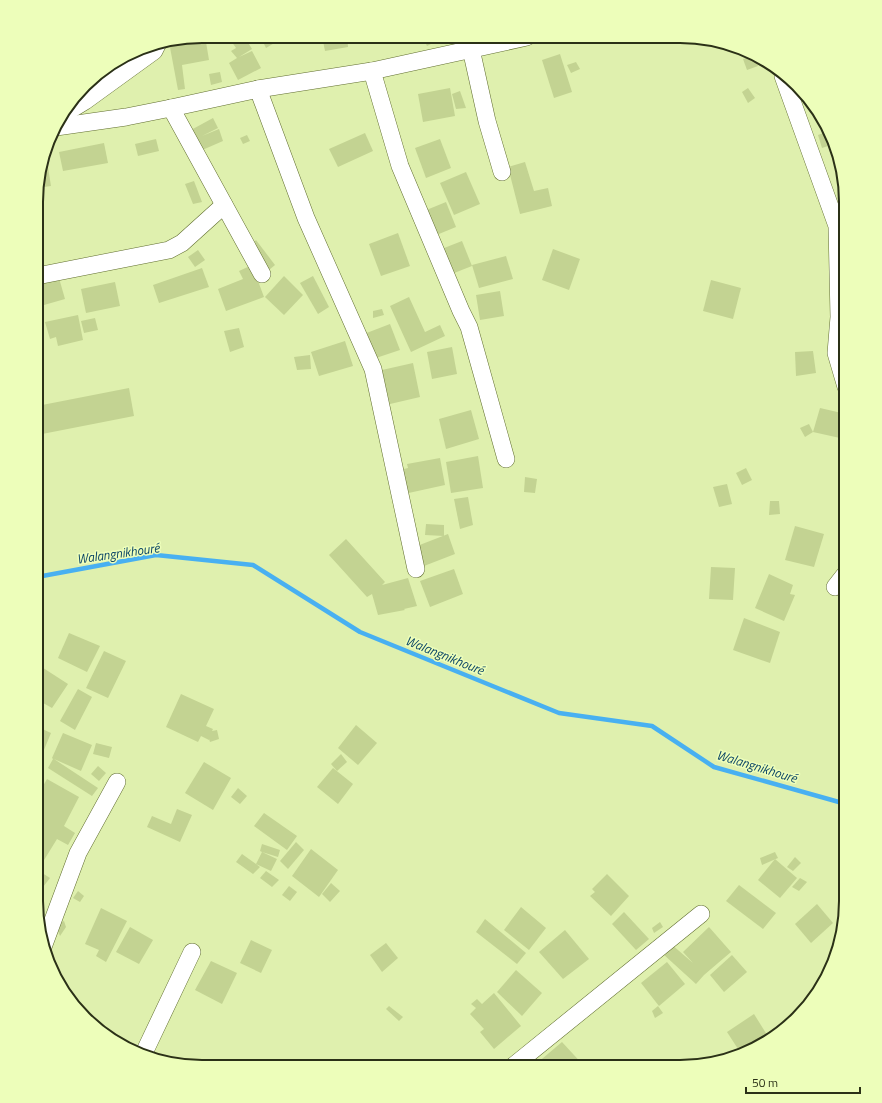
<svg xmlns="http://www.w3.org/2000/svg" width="882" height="1103" font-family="'Titillium Web',sans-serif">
<rect width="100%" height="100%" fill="#dff0ae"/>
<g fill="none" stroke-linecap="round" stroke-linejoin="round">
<polyline stroke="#48b0f1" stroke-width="4.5" points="37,577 156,555 253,565 360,632 559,713 652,726 714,767 846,804"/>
</g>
<g fill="#c3d392">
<polygon points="202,36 205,36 209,60 182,65 185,89 178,90 169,42"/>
<polygon points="232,36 244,36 252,49 239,57 252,51 261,68 238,80 229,63 237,58 231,51 236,48 229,38"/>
<polygon points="260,36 286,36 266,48"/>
<polygon points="322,36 347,36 348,47 325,51"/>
<polygon points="427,38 434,38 435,42 427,46 425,42"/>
<polygon points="560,54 572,92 554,98 542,60"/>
<polygon points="752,56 755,58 758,66 747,70 743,59"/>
<polygon points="576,62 580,69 571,73 567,65"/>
<polygon points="220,72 222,82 211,85 209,74"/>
<polygon points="450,88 455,116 423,122 418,94"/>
<polygon points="748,88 755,98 748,103 742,92"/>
<polygon points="460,91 466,108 456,109 452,94"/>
<polygon points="213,118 218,128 202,136 219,129 223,141 200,151 191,130"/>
<polygon points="829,131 834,144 822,148 818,135"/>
<polygon points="365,133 373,151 338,167 329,149"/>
<polygon points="247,135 250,141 243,144 240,138"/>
<polygon points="156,139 159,151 138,156 135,144"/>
<polygon points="440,139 451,168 426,178 415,148"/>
<polygon points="104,143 108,163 63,171 59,152"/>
<polygon points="47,161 51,186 37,188 37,180 44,162"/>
<polygon points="525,162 534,191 548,188 552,206 520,214 508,167"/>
<polygon points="466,172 480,204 454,215 440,183"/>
<polygon points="194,181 202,202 193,204 185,184"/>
<polygon points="446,202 456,227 434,236 424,211"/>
<polygon points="398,233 410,266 381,276 369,244"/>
<polygon points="256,240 275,265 269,270 251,245"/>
<polygon points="462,241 472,266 449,275 439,250"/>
<polygon points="553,249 580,259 569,290 542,280"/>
<polygon points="198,250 205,260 195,267 188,257"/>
<polygon points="506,256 513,279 479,288 472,265"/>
<polygon points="252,265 264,297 226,311 218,289 243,279 239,271"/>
<polygon points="202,268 209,287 159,303 153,285"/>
<polygon points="284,276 303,295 284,315 265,297"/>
<polygon points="313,276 329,307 318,314 300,283"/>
<polygon points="59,278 65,299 37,307 37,285"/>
<polygon points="711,280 741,288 733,319 703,311"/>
<polygon points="115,282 120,306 86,313 81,289"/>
<polygon points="500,291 504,316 480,320 476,295"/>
<polygon points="409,297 425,332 440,325 445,336 411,352 390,306"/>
<polygon points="382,309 384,315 373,318 373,311"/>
<polygon points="78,315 83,340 58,346 56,337 50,339 45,322"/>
<polygon points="95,318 98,330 84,333 81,321"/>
<polygon points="390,324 400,350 373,359 364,334"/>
<polygon points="239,328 244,347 230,352 224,331"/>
<polygon points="345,341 353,366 319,376 311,352"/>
<polygon points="452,347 457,374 432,379 427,352"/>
<polygon points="813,351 816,373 796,376 795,352"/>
<polygon points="310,355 311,369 297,370 294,357"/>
<polygon points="413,363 420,397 390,404 382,370"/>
<polygon points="129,388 134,416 37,435 37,406"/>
<polygon points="820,408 846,414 840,438 813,432 805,437 800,428 809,424 813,432"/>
<polygon points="471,410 479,439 446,449 439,419"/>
<polygon points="478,456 483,488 451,493 446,462"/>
<polygon points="440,458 445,485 404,494 400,470 408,468 407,464"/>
<polygon points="746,468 752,480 742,485 736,473"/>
<polygon points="525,477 537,479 535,493 524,492"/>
<polygon points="727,484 732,504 719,507 713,487"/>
<polygon points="468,497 473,525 460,529 454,499"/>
<polygon points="770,501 779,501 780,514 769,515"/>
<polygon points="426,524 444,525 444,536 425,535"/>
<polygon points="795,526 824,534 814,567 785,560"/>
<polygon points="448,534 455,554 424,566 417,546"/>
<polygon points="346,539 385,582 382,585 408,578 417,606 404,609 405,610 378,615 372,594 367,597 329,555"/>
<polygon points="711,567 735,568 733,600 709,599"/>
<polygon points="454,569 463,594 430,607 420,581"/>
<polygon points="769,574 793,585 790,594 795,595 784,621 755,608"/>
<polygon points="744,618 780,632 770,663 733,650"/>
<polygon points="69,633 100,646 87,672 58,658"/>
<polygon points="104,651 126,661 108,698 86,688"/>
<polygon points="845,652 846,652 846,667 841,666"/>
<polygon points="37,664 68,684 52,708 36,699 36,680 39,675 36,674"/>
<polygon points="78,689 92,697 75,730 60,721"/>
<polygon points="181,694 214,709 206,726 213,729 212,731 217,730 219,739 210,742 209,739 209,740 201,736 198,742 166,727"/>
<polygon points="356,725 377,743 358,765 338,748"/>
<polygon points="36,726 51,733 41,757 36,755"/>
<polygon points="63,733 92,745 81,771 54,759 98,788 92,796 48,768 53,759 52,758"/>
<polygon points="96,743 112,747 109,758 93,754"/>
<polygon points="341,754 347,762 337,771 331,764"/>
<polygon points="204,762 231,778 213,810 185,793"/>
<polygon points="98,766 106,773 99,781 91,774"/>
<polygon points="333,768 353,784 338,804 317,787"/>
<polygon points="47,779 79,797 64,826 75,833 68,845 57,839 41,865 36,862 36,798"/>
<polygon points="238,788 247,796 240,804 231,797"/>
<polygon points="177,809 192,815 180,842 147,827 152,816 171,824"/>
<polygon points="264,813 297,836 287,850 254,826"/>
<polygon points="296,842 304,850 288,869 280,861"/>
<polygon points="262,844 280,850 278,857 262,852 277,859 271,871 256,864 260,867 253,874 236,862 242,854 256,864 262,852 260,851"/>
<polygon points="311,849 338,870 319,897 292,876"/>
<polygon points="775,852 778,858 762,865 760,858"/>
<polygon points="795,857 801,863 793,871 787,867"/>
<polygon points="775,859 797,878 780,898 758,880"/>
<polygon points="36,869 50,878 36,896"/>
<polygon points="266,871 279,880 272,887 260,878"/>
<polygon points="607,874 629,896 611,916 590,896 595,892 592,889"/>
<polygon points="800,878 807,882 799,891 792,887"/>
<polygon points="331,883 340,891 330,902 322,894"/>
<polygon points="739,885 776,913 763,929 726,901"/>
<polygon points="289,886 297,892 290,901 282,895"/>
<polygon points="78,891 84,896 80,902 73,898"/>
<polygon points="817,904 833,923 811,943 795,924"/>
<polygon points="521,907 546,928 529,950 504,930"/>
<polygon points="101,908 127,921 106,962 96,956 99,950 85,944"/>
<polygon points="624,912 649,939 636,950 612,924"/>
<polygon points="485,919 526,953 517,964 476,932"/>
<polygon points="64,921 66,927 60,936 55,924"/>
<polygon points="660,922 663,927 654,933 652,928"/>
<polygon points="130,927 153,940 139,964 116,952"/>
<polygon points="709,927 731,952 704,975 696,984 663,954 671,944 693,963 683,952"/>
<polygon points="565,930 589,959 563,979 539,952"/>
<polygon points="251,940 272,950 261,973 240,963"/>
<polygon points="386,943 398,958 382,972 370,955"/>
<polygon points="732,955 747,972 724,992 710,975"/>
<polygon points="211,961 237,973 222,1004 195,990"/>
<polygon points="667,962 685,984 659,1006 641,983"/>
<polygon points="516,970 542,993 522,1016 497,992"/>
<polygon points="494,993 521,1026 494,1049 480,1032 484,1029 470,1014 476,1008 471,1004 477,999 482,1004"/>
<polygon points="389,1006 403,1017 399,1021 386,1009"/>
<polygon points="658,1006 663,1013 655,1018 652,1011"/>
<polygon points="754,1014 769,1038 754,1047 740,1052 727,1032"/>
<polygon points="562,1042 585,1067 538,1067 536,1064"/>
<polygon points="529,1059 535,1067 519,1067"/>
</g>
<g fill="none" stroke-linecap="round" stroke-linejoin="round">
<g stroke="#616e30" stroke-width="18">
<g id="minor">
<polyline points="471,49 487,121 502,172"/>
<polyline points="372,71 400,166 461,311 469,327 506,459"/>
<polyline points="783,76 837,226 839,317 836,353 846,387"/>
<polyline points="258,89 306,218 373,369 416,569"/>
<polyline points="171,108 262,274"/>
<polyline points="62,115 85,101 154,51 158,43"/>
<polyline points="56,127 126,117 171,108 258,89 372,71 527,37"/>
<polyline points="37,276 169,250 182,243 224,205"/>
<polyline points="835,587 846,573"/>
<polyline points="43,947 78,853 117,782"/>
<polyline points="143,1055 192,952"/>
<polyline points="512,1067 701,914"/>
</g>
</g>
<use href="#minor" stroke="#fff" stroke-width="17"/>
</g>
<g text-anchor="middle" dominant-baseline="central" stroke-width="3" stroke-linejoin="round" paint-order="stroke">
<g font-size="13" font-style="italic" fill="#0c4666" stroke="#edfeba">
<text transform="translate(118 553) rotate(-8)">Walangnikhouré</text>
<text transform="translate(445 655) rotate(22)">Walangnikhouré</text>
<text transform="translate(757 766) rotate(17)">Walangnikhouré</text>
</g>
</g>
<path d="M0 0H882V1103H0ZM202 43H680A159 159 0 0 1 839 202V901A159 159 0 0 1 680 1060H202A159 159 0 0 1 43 901V202A159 159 0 0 1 202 43Z" fill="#edfeba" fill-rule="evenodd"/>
<path fill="none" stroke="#2b3117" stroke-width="2" d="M202 43H680A159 159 0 0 1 839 202V901A159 159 0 0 1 680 1060H202A159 159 0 0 1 43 901V202A159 159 0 0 1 202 43Z"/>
<path d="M746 1087v6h114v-6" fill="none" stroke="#2b3117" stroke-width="2"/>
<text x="752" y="1087" font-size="12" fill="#2b3117" stroke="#edfeba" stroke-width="3" paint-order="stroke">50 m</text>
</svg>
